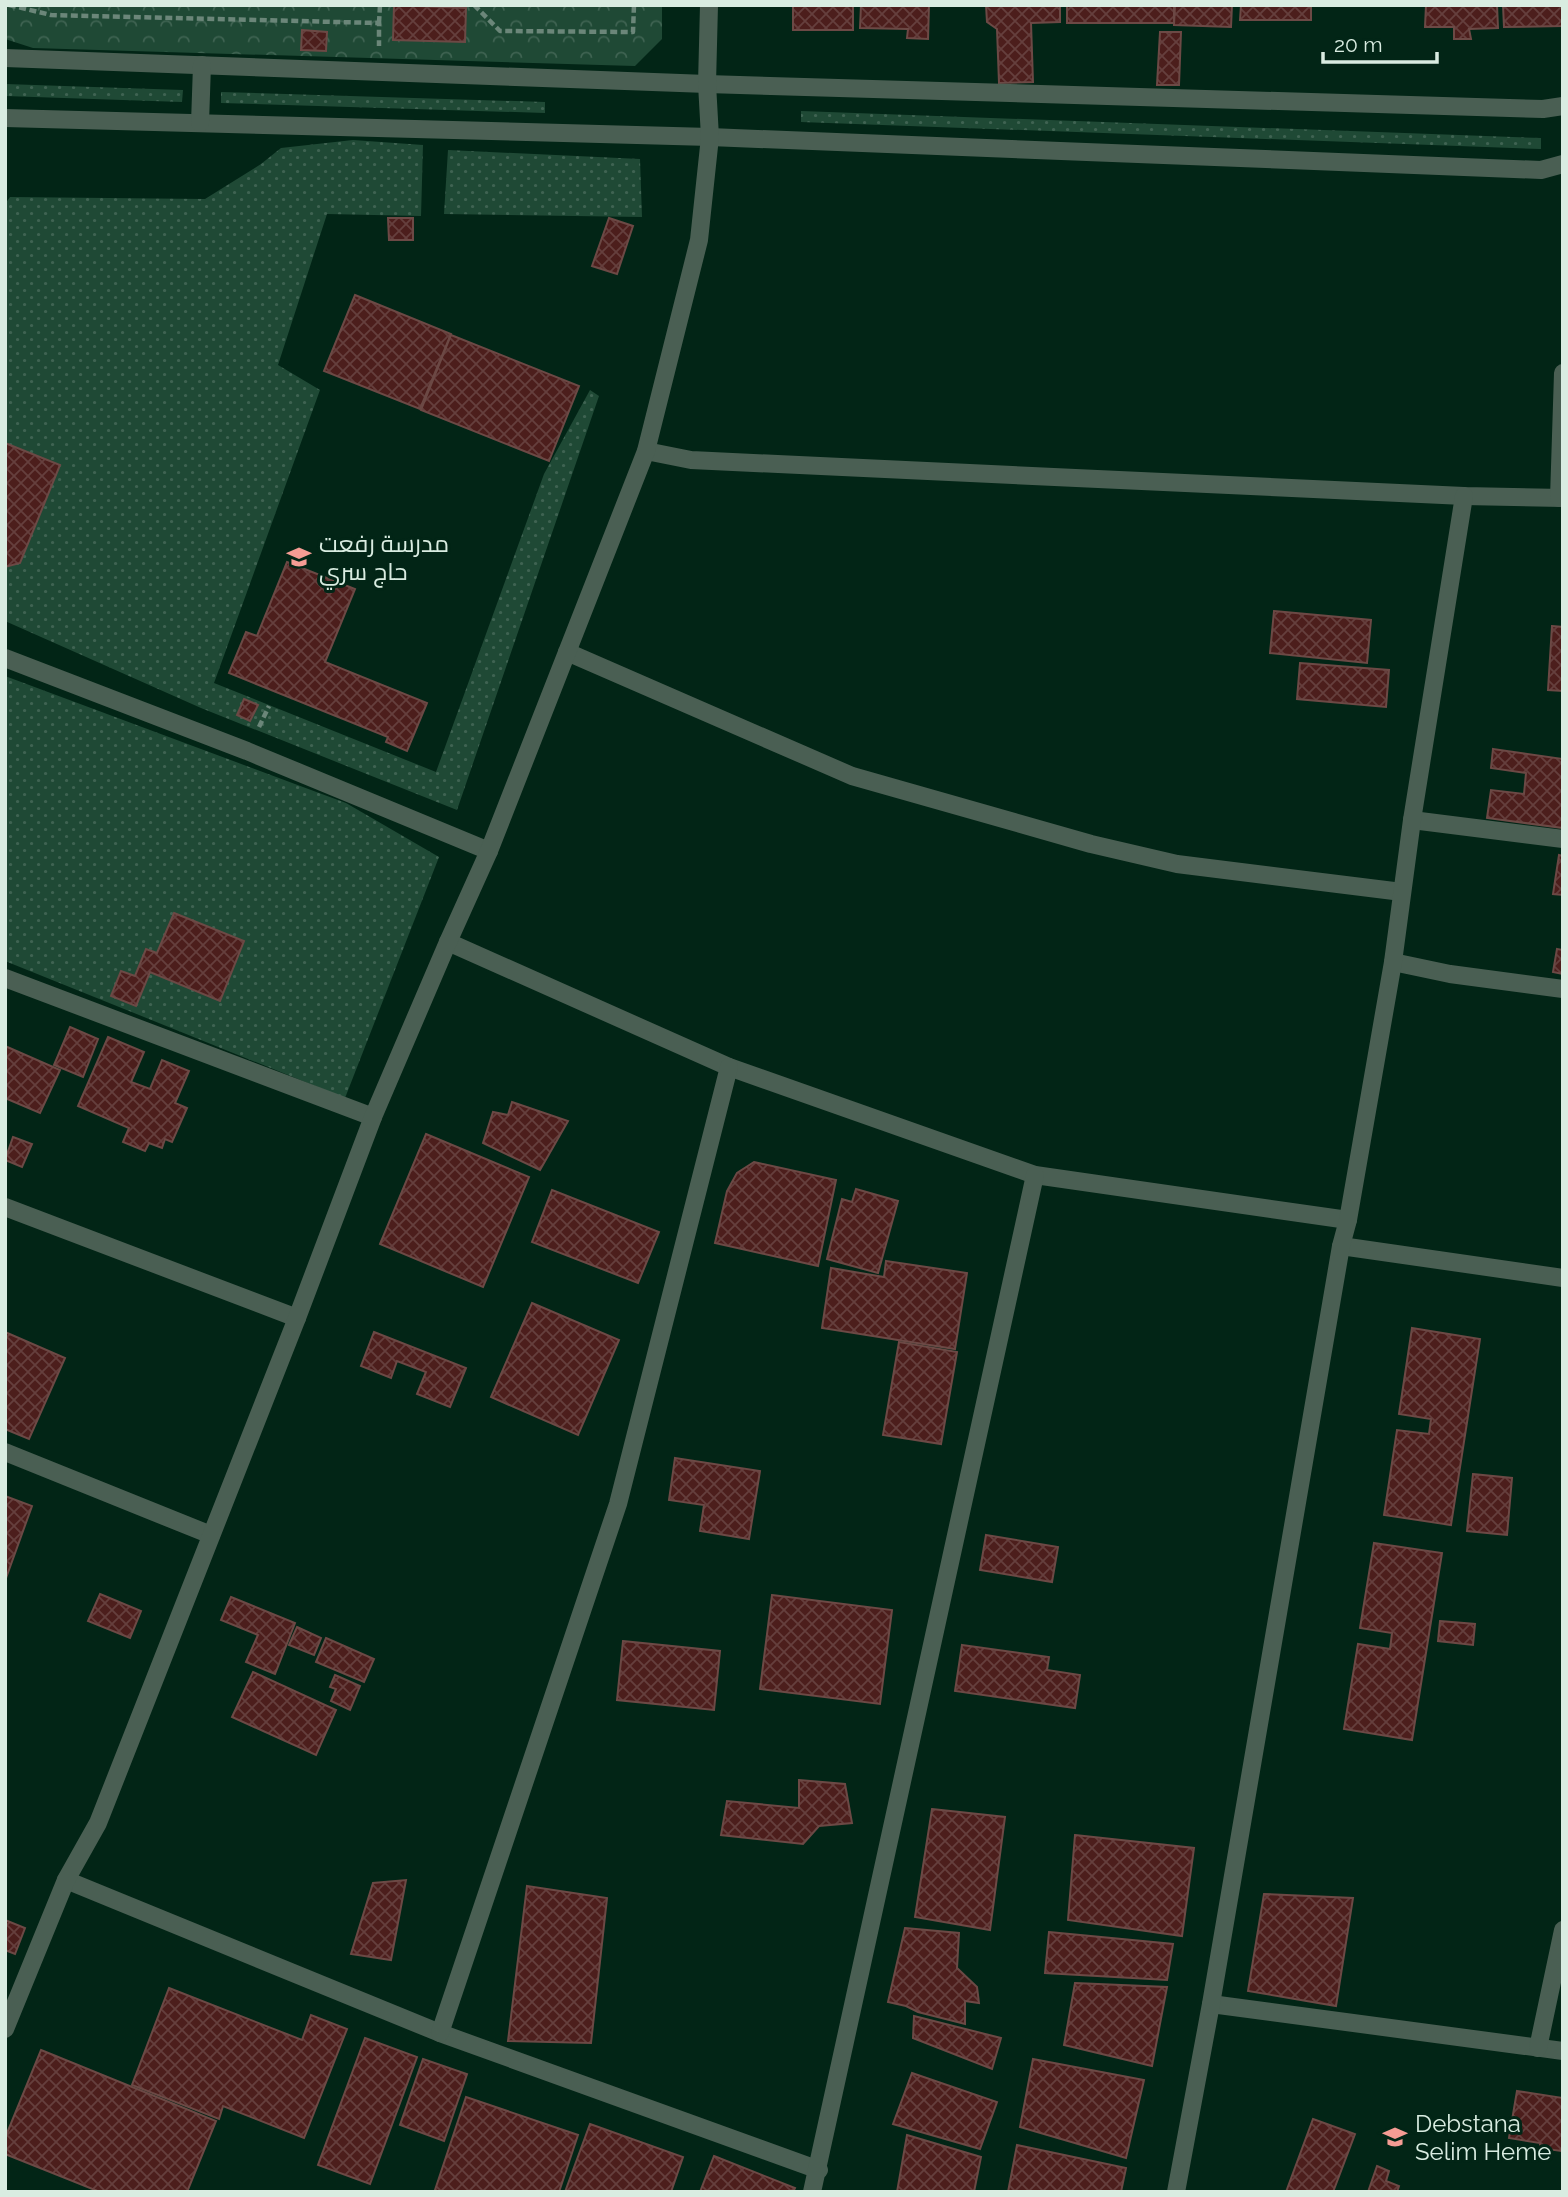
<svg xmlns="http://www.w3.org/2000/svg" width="1568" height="2197" font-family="Raleway,Cairo,sans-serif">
<defs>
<pattern id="grass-dots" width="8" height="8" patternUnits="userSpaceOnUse" patternTransform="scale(1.75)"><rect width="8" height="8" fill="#1f4935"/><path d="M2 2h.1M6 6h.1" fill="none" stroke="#3f6352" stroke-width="1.8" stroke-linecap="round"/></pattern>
<pattern id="park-crowns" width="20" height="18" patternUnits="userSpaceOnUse" patternTransform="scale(1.75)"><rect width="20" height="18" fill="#1f4935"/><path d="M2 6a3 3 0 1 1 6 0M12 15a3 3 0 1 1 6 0" fill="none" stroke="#3f6352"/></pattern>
<pattern id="building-cross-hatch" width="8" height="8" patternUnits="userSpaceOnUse" patternTransform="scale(1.75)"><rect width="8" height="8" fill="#4c1e1c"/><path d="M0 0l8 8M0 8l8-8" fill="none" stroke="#653f3d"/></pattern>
</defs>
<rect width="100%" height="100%" fill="#022516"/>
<g fill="url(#grass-dots)">
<polygon points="5,84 183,90 182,102 5,96"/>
<polygon points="221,92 545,102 545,113 221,103"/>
<polygon points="801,111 1541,138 1541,149 801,122"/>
<polygon points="353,140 423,145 421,216 327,214 278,365 320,390 214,683 436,772 544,474 590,390 599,396 457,810 201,708 5,621 5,204 10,197 205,199 261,164 281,148"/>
<polygon points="448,150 640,159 642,217 444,214"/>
<polygon points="5,676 346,803 439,857 345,1098 5,961"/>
</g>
<polygon fill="url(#park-crowns)" points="5,5 662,5 662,39 635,66 33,48 5,39"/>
<g fill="url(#building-cross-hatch)" stroke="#6c4945" stroke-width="2">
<polygon points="394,5 466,8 465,42 393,40"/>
<rect x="793" y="5" width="60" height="25"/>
<polygon points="861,5 929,5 928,39 907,38 908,29 860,28"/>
<polygon points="986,5 1060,5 1060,22 1031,23 1033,82 999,83 997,29 987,22"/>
<rect x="1067" y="5" width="107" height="18"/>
<polygon points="1175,5 1232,5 1231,27 1174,25"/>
<polygon points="1241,5 1311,5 1311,20 1240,20"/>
<polygon points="1426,5 1497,5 1498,28 1469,29 1471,39 1454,39 1454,27 1425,27"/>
<polygon points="1503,5 1563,5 1563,26 1504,27"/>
<polygon points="302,30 327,32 326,51 301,50"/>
<polygon points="1160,32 1181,32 1179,85 1157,85"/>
<polygon points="388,218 413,218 413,240 389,240"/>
<polygon points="609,218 633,226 617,274 592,266"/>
<polygon points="355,295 451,334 420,409 324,371"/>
<polygon points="451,335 579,386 549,461 421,410"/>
<polygon points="5,443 60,465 20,563 5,567"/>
<polygon points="287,562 355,589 325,662 427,703 407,751 386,742 388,737 229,673 246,632 257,636"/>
<polygon points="1274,611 1371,620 1367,663 1270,653"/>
<polygon points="1552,626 1563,627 1563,691 1548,690"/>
<polygon points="1300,663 1389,670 1386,707 1297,699"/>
<polygon points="244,699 258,705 250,721 237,715"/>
<polygon points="1493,749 1563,759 1563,828 1487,818 1491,790 1524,794 1526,773 1491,768"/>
<polygon points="1559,855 1563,856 1563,895 1553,894"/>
<polygon points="174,913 244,941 220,1001 150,972 136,1006 111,996 121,971 135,976 146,949 157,953"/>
<polygon points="1557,949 1563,950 1563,974 1553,972"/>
<polygon points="70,1027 98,1039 83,1077 54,1065"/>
<polygon points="108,1037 144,1052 131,1082 150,1089 162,1060 189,1071 175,1103 187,1108 172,1142 165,1139 162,1148 149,1143 145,1151 123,1142 129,1128 78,1106"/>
<polygon points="5,1046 60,1070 40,1113 5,1098"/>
<polygon points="512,1102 568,1121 540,1170 483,1143 493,1112 508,1115"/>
<polygon points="426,1134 529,1177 483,1287 380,1244"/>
<polygon points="13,1137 32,1144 22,1167 5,1160"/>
<polygon points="754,1162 836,1180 818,1266 715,1243 727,1191 737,1173"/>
<polygon points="856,1189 898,1201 878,1273 827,1259 842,1199 852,1202"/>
<polygon points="552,1190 659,1232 638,1283 532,1242"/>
<polygon points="886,1261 967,1273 955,1349 822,1328 831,1268 884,1277"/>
<polygon points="532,1303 619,1340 578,1435 491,1397"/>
<polygon points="1412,1328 1480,1339 1451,1525 1384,1515 1397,1430 1429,1434 1431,1419 1399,1414"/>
<polygon points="5,1332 65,1358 29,1439 5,1429"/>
<polygon points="374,1332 466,1368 450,1407 417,1394 426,1372 397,1361 391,1378 361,1366"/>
<polygon points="899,1342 957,1352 941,1444 883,1435"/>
<polygon points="675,1458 760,1471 749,1539 700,1531 704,1505 669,1500"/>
<polygon points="1473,1474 1512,1478 1507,1535 1467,1531"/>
<polygon points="5,1496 32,1506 5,1581"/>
<polygon points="986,1535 1058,1547 1052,1582 980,1570"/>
<polygon points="1374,1543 1442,1553 1412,1740 1344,1729 1358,1644 1390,1649 1392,1633 1360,1628"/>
<polygon points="100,1594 141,1611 130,1638 88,1621"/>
<polygon points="772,1595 892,1610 880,1704 760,1689"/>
<polygon points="231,1597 295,1623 275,1674 246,1662 258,1635 221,1620"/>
<polygon points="1440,1621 1475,1624 1473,1645 1438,1641"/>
<polygon points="297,1627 321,1638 314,1655 289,1645"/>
<polygon points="326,1638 374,1659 364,1682 316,1662"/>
<polygon points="623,1641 720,1651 714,1710 617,1700"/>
<polygon points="962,1645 1049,1657 1047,1670 1080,1675 1075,1708 955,1691"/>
<polygon points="253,1672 336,1710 316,1755 232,1717"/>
<polygon points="335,1675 360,1686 350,1710 331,1701 336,1689 330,1687"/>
<polygon points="799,1780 845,1784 852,1823 819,1826 803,1844 721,1835 727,1801 799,1808"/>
<polygon points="932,1809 1005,1817 990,1930 915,1917"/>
<polygon points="1075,1835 1194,1848 1182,1936 1068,1920"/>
<polygon points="406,1880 391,1960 351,1954 373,1883"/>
<polygon points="527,1886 607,1898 591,2043 508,2041"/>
<polygon points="1264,1894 1353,1898 1336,2006 1248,1991"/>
<polygon points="5,1920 25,1928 15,1954 5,1950"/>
<polygon points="905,1928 959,1933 957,1968 977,1987 979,2003 965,2001 965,2024 918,2012 906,2006 888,2002"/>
<polygon points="1049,1932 1173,1944 1167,1980 1045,1973"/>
<polygon points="1075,1983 1167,1987 1152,2066 1064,2045"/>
<polygon points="169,1988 302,2040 311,2015 347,2029 304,2138 223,2106 219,2119 132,2085"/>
<polygon points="914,2016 1001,2038 992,2069 913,2038"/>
<polygon points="365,2038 417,2057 370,2184 318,2165"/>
<polygon points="41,2050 216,2121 187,2192 100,2192 5,2154 5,2138"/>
<polygon points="423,2059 467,2074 444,2141 400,2125"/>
<polygon points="1033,2059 1144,2080 1126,2158 1020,2127"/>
<polygon points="912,2073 997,2102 980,2149 893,2124"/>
<polygon points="1517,2091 1563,2098 1563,2145 1561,2151 1540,2148 1540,2143 1509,2138"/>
<polygon points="466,2097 578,2135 559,2192 439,2192 435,2190"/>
<polygon points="1313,2119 1355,2134 1333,2192 1286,2192"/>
<polygon points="590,2124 683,2157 671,2192 565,2192"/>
<polygon points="907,2135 981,2157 974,2192 897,2192"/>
<polygon points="1017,2145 1126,2168 1121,2192 1008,2192"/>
<polygon points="714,2156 795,2188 793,2192 700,2192"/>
<polygon points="1377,2166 1389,2171 1386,2181 1399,2186 1397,2192 1368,2192"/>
</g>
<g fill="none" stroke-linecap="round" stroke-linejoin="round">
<g stroke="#6b8679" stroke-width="4.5" stroke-dasharray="7 3.5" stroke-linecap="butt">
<polyline points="9,5 51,15 379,23 379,46"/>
<polyline points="474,5 500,31 633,32 634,5"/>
<polyline points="379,23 380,5"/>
<polyline points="259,727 269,706"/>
</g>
<g stroke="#4a5f53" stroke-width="18">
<polyline points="5,58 707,84 1543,109 1563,106"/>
<polyline points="5,118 710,137 1541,170 1563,164"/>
<polyline points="200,123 202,65"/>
<polyline points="646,451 691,460 1464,496 1563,498"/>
<polyline points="1559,498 1563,373"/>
<polyline points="567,652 852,776 1091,844 1177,864 1402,892"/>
<polyline points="5,658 247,751 489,851"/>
<polyline points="1412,820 1563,839"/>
<polyline points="448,942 729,1067 1035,1175 1348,1220"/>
<polyline points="1393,962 1450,974 1563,989"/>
<polyline points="5,978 373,1117"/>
<polyline points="5,1207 297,1318"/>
<polyline points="1341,1246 1563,1278"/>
<polyline points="5,1452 211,1535"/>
<polyline points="66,1880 440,2033 819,2170"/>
<polyline points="1211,2004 1563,2051"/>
<polyline points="5,2029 66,1880 98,1823 297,1318 373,1117 448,942 489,851 646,451 699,240 710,137 707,84 709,5"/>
<polyline points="440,2033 618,1504 729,1067"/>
<polyline points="1538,2048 1563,1930"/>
<polyline points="812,2192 1035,1175"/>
<polyline points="1176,2192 1211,2004 1341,1246 1348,1220 1393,962 1412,820 1464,496"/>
</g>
</g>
<defs>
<g id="school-bare" transform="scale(1.89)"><path d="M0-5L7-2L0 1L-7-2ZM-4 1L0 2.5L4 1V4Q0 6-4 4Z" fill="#f59c94" stroke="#022516" stroke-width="2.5" paint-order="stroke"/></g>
</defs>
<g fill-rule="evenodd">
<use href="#school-bare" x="299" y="557"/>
<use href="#school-bare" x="1395" y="2137"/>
</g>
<g text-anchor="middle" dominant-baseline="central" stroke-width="6" stroke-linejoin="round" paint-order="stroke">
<g font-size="24" fill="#d9ece1" stroke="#022516" text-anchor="start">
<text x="319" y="543">مدرسة رفعت<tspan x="319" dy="28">حاج سري</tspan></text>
<text x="1415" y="2123">Debstana<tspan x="1415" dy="28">Selim Heme</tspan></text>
</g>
</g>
<rect width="1568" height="2197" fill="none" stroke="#d9ece1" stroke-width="14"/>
<path d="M1323 52v10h114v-10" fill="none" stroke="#d9ece1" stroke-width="3.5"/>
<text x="1334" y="52" font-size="21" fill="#d9ece1" stroke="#022516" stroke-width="5" paint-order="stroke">20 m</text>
</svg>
